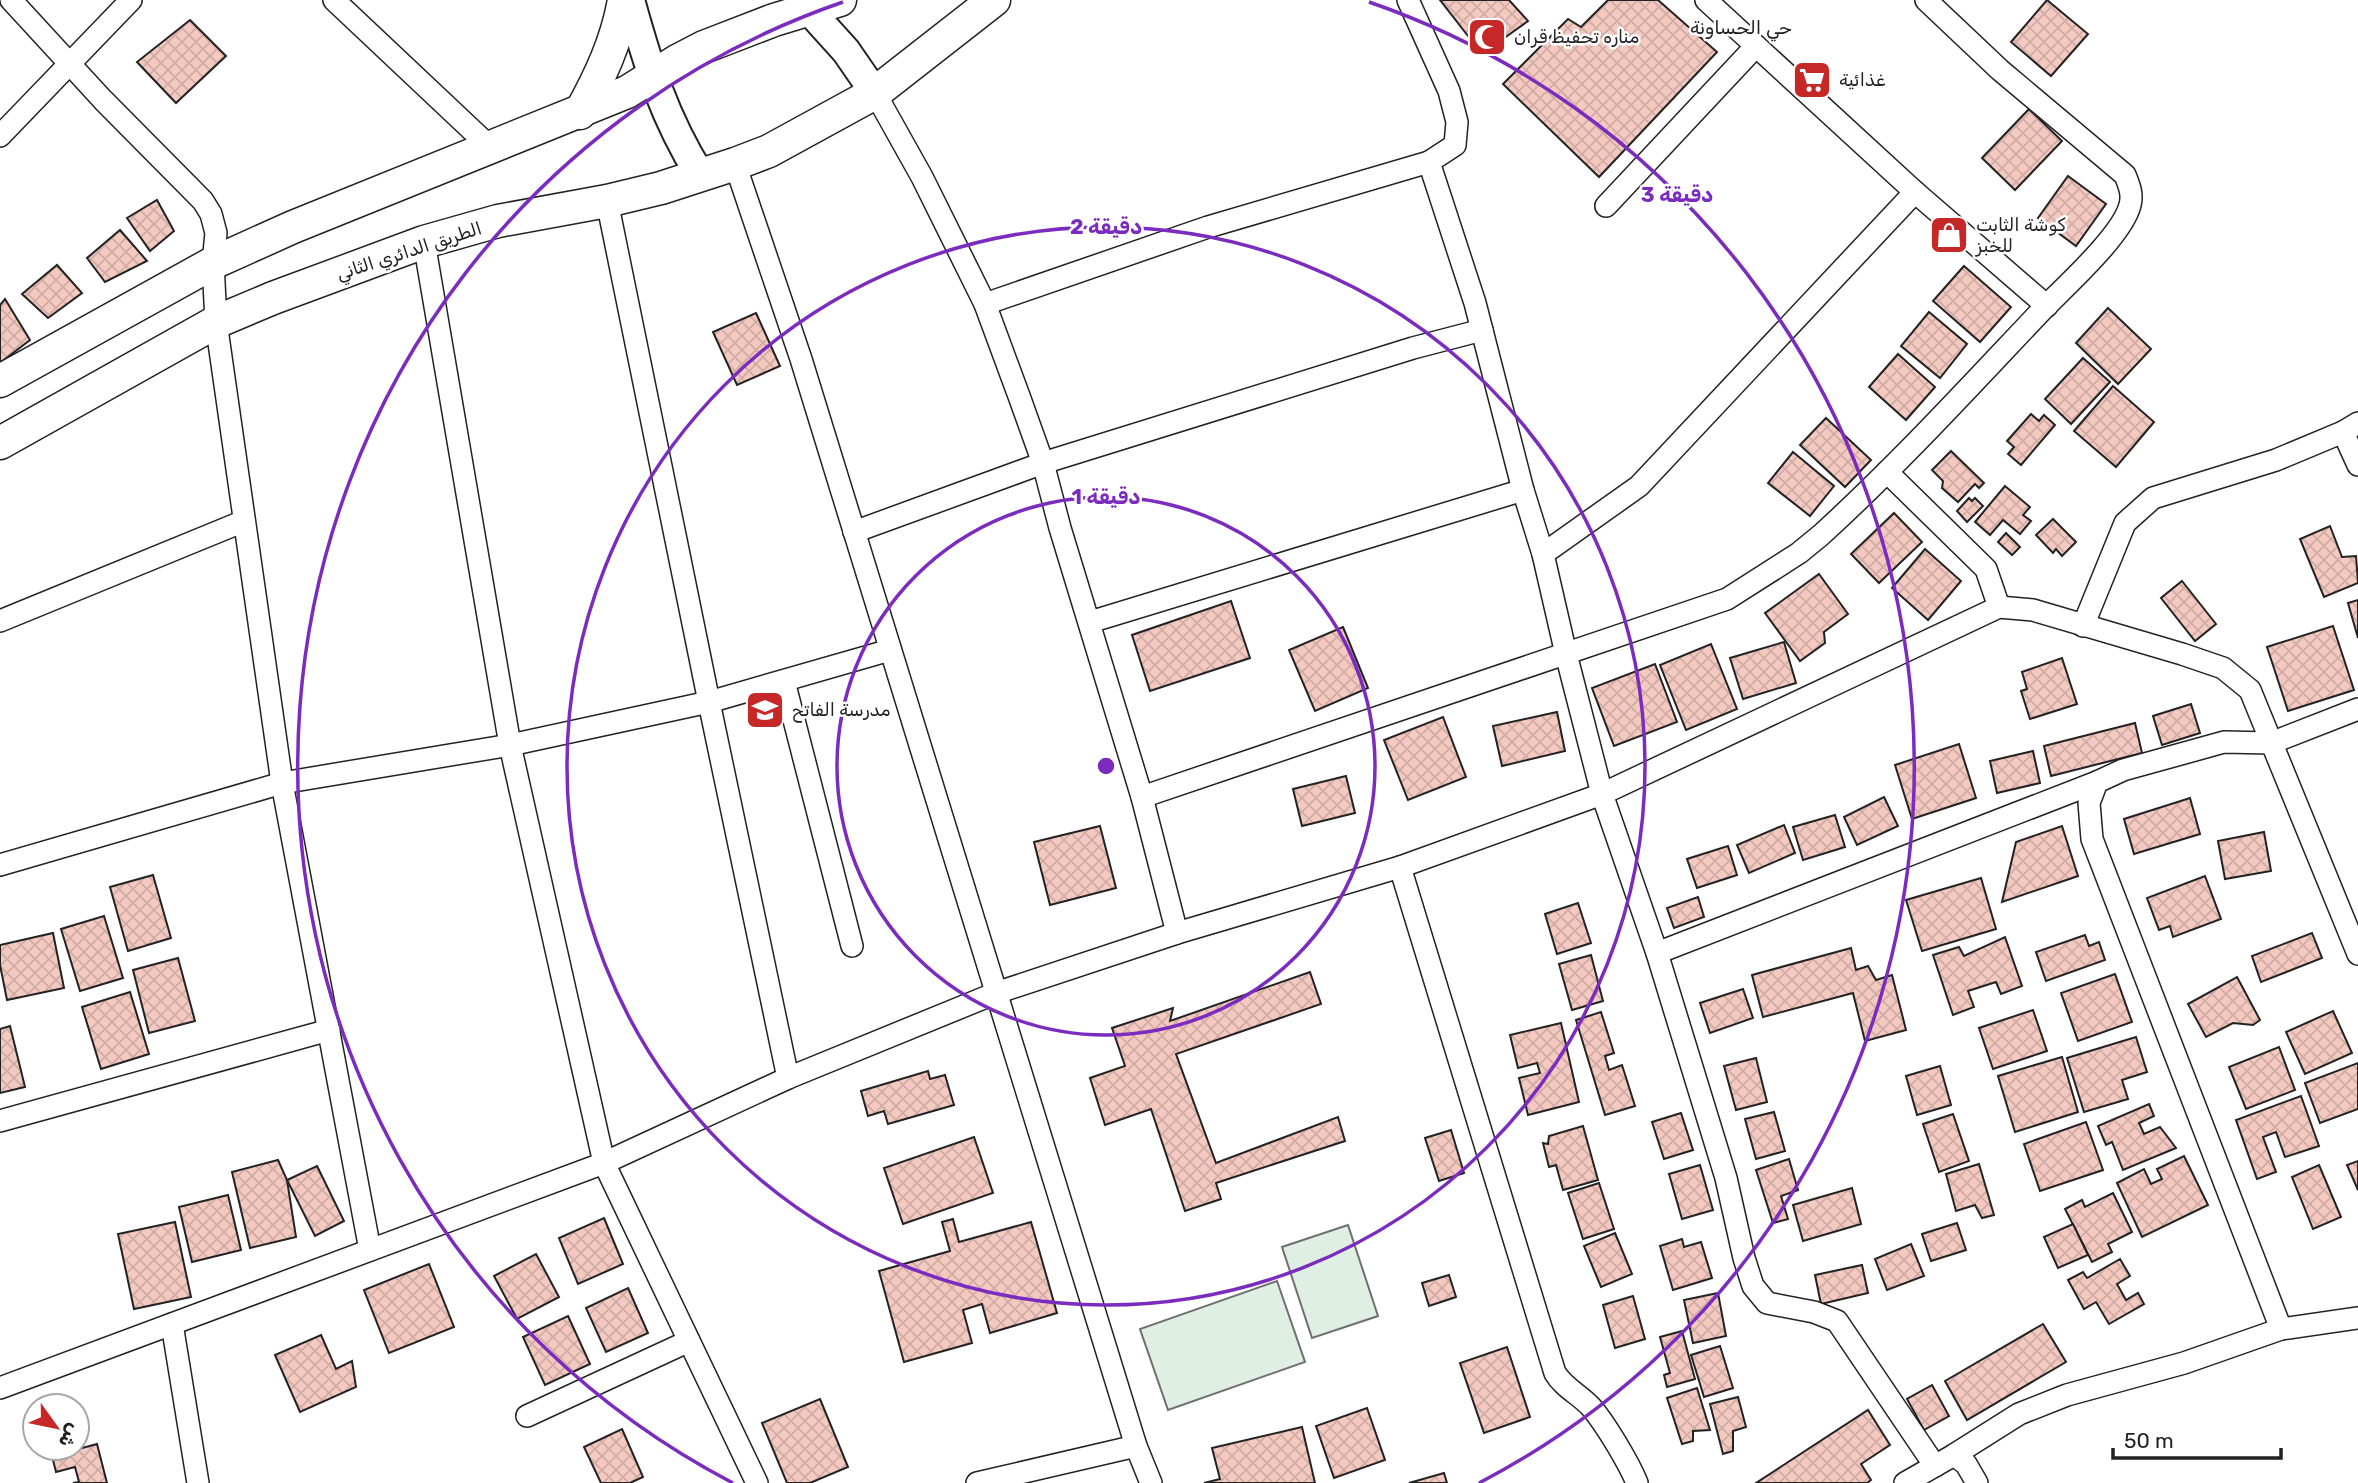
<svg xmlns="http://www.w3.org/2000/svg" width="2358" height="1483" font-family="Rubik,'Noto Naskh Arabic',sans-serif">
<defs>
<pattern id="building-cross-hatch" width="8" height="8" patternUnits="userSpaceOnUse" patternTransform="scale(1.75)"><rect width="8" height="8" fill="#f3c9c0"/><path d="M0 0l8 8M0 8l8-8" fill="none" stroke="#d0aca5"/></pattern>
</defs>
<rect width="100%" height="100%" fill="#fff"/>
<g fill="#e0efe3" stroke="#6f6f6f" stroke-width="2">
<polygon points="1348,1225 1378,1316 1312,1338 1282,1247"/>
<polygon points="1277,1281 1305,1362 1168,1410 1140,1329"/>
</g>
<g fill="url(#building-cross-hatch)" stroke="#222" stroke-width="2">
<polygon points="1440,0 1509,0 1528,21 1482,54"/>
<polygon points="1608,0 1658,0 1717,52 1599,177 1503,84 1568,19 1581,27"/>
<polygon points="2047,0 2088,34 2051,76 2011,42"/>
<polygon points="190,20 226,56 176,103 137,62"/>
<polygon points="2029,109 2062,141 2015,190 1982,158"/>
<polygon points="2068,176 2106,204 2076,246 2038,218"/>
<polygon points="157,200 174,231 150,251 127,218"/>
<polygon points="120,230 147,261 105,282 87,258"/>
<polygon points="57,265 82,293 48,318 22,294"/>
<polygon points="1964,266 2011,307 1980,342 1933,301"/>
<polygon points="5,299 30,340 0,363 0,305"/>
<polygon points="2108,308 2151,349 2118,384 2076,343"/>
<polygon points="1929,312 1967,344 1940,378 1901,346"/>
<polygon points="756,313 780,366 737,385 713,332"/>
<polygon points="1898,354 1935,387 1906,420 1869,387"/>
<polygon points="2083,358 2110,382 2071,424 2045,399"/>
<polygon points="2113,386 2154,422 2116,467 2074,431"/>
<polygon points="2031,414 2039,421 2044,415 2055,425 2021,465 2008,454 2014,447 2007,441"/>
<polygon points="1826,418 1871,460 1845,487 1800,445"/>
<polygon points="1951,451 1984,483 1979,488 1975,484 1958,502 1942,488 1943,481 1932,470"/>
<polygon points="1793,452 1834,486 1810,516 1768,483"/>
<polygon points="2005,486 2030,507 2023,515 2031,521 2020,534 2003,520 1990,535 1975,522"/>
<polygon points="1969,498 1972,501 1975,498 1983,506 1967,522 1957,511"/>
<polygon points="1894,513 1922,542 1879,583 1851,554"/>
<polygon points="2053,519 2076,542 2062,556 2056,549 2053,553 2036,535"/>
<polygon points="2330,526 2342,557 2356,556 2358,583 2324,597 2300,539"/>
<polygon points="2006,533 2020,547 2012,555 1998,542"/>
<polygon points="1925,549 1961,581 1928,620 1892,588"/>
<polygon points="1819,574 1848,614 1824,632 1825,643 1800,661 1765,613"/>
<polygon points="2182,581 2216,624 2195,641 2161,598"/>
<polygon points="2358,600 2358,638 2348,603"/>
<polygon points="1231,601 1250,658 1150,691 1132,635"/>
<polygon points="2333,626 2354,690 2288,711 2267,647"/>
<polygon points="1343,627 1368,688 1315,711 1289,650"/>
<polygon points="1784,642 1796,683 1743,699 1730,658"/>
<polygon points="1711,644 1737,709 1686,730 1660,665"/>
<polygon points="2062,658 2077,704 2030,719 2021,691 2027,689 2022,672"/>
<polygon points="1655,664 1677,722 1614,746 1592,688"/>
<polygon points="2191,704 2200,733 2162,745 2153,716"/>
<polygon points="1557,712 1565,751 1502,766 1493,726"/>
<polygon points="1443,717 1466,777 1408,800 1384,740"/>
<polygon points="2135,723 2142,753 2051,776 2044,746"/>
<polygon points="1959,744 1976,798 1912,819 1895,765"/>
<polygon points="2033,751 2040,783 1997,793 1990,761"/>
<polygon points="1346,776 1355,813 1302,826 1293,789"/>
<polygon points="1884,797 1898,826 1857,845 1844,817"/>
<polygon points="2190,798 2200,834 2134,854 2124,819"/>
<polygon points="1835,815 1845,847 1803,860 1793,827"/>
<polygon points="1784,825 1795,853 1749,873 1737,845"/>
<polygon points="1100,826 1116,888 1050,905 1034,842"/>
<polygon points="2062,826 2078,876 2002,902 2016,842"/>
<polygon points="2264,832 2271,871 2225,879 2218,841"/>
<polygon points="1728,846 1737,875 1697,888 1687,859"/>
<polygon points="153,875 171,938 128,951 110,887"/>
<polygon points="2205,876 2221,919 2173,937 2170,926 2159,930 2147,898"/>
<polygon points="1981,878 1996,929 1922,951 1906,900"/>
<polygon points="1698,897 1704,917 1674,928 1667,908"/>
<polygon points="1578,903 1591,943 1557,954 1545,914"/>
<polygon points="104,916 123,978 80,991 61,929"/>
<polygon points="53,933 64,988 7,1000 0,965 0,945"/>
<polygon points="2312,933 2322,958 2261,982 2252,956"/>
<polygon points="2085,935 2089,946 2099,942 2105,960 2046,981 2036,952"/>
<polygon points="2005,937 2022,986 2001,994 1996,982 1968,991 1974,1007 1953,1015 1933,955 1959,947 1964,956"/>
<polygon points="1851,948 1856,970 1868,966 1876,980 1892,975 1906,1030 1865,1041 1853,993 1763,1017 1752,975"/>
<polygon points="1591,955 1603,1001 1572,1010 1559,964"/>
<polygon points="178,958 195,1021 149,1033 133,970"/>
<polygon points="1310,972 1321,1004 1176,1054 1216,1163 1338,1117 1345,1141 1216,1183 1221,1199 1185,1211 1151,1109 1105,1125 1090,1078 1125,1066 1112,1028 1173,1008 1170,1021"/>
<polygon points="2115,974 2132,1022 2078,1041 2061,993"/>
<polygon points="2237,977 2260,1020 2253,1025 2233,1023 2206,1037 2188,1004"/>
<polygon points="1743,989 1753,1018 1710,1033 1700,1003"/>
<polygon points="130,992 149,1054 101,1069 82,1007"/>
<polygon points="2033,1010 2047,1051 1993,1069 1979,1028"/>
<polygon points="2333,1011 2352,1053 2305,1074 2286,1032"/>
<polygon points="1601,1012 1614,1053 1605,1056 1609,1070 1622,1065 1635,1106 1605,1115 1576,1020"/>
<polygon points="1561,1023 1579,1102 1528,1115 1519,1078 1540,1073 1537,1063 1518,1068 1510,1035"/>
<polygon points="10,1026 25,1087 0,1093 0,1029"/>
<polygon points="2136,1037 2147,1072 2122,1080 2128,1099 2084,1112 2067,1058"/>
<polygon points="2279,1047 2295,1090 2246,1109 2229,1067"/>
<polygon points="2062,1057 2078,1112 2015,1132 1998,1076"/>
<polygon points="1756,1058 1767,1102 1736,1110 1724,1066"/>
<polygon points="2358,1063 2358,1109 2320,1123 2305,1083"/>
<polygon points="1940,1066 1951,1105 1917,1115 1906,1076"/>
<polygon points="928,1071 930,1079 945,1075 954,1105 888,1124 884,1111 868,1116 861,1091"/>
<polygon points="2301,1096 2319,1146 2285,1157 2276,1132 2263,1137 2276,1172 2257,1179 2236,1120"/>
<polygon points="2149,1104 2154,1116 2139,1123 2144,1134 2160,1127 2176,1148 2123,1170 2112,1142 2106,1145 2098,1126"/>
<polygon points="1774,1112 1785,1151 1756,1159 1745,1119"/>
<polygon points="1681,1113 1693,1150 1664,1159 1652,1122"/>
<polygon points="1953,1114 1969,1161 1939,1172 1923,1124"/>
<polygon points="2086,1122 2103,1170 2040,1191 2024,1144"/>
<polygon points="1583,1126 1598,1180 1563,1190 1556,1165 1549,1167 1543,1143 1548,1144 1549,1136"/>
<polygon points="1451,1130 1464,1173 1439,1181 1425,1138"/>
<polygon points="974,1137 993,1193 903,1224 884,1168"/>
<polygon points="2184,1156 2208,1205 2142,1237 2117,1183 2144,1169 2151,1184 2162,1179 2157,1169"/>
<polygon points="1789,1159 1798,1190 1781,1196 1788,1219 1773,1223 1756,1170"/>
<polygon points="278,1160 287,1180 296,1237 250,1248 232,1172"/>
<polygon points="2358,1161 2358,1190 2347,1165"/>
<polygon points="1979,1164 1994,1215 1982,1218 1975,1205 1956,1211 1946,1174"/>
<polygon points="1700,1165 1713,1210 1682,1219 1669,1174"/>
<polygon points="2319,1165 2341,1217 2313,1229 2292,1177"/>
<polygon points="317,1166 344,1221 315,1236 287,1180"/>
<polygon points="1599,1183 1614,1229 1583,1239 1568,1193"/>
<polygon points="1852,1188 1861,1224 1803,1241 1793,1205"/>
<polygon points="2113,1193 2132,1232 2108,1244 2112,1252 2092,1262 2065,1209 2082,1200 2085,1207"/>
<polygon points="228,1195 241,1250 192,1262 179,1207"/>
<polygon points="604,1218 623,1264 578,1284 559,1238"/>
<polygon points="953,1219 959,1242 1031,1222 1057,1313 990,1333 982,1304 963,1310 972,1343 904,1362 879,1271 950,1251 942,1222"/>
<polygon points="175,1222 191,1297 134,1309 118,1234"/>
<polygon points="1957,1223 1966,1250 1931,1261 1922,1234"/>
<polygon points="2073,1224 2088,1255 2058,1268 2044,1237"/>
<polygon points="1615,1233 1632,1274 1601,1287 1584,1246"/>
<polygon points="1682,1239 1684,1247 1701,1242 1712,1278 1673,1290 1660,1246"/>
<polygon points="1911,1244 1924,1276 1887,1290 1875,1259"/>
<polygon points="536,1254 559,1297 517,1319 494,1276"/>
<polygon points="2120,1259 2130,1276 2117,1284 2126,1300 2138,1293 2144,1304 2109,1324 2096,1302 2084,1309 2068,1280 2083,1272 2087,1278"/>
<polygon points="429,1264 454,1327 389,1353 364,1290"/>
<polygon points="1862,1265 1868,1293 1821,1304 1815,1275"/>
<polygon points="1449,1275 1456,1297 1429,1306 1422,1283"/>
<polygon points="628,1288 648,1333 606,1352 586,1308"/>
<polygon points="1718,1293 1726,1336 1693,1343 1684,1300"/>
<polygon points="1633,1296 1645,1339 1615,1348 1603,1305"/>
<polygon points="568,1316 590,1364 545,1385 523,1337"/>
<polygon points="2043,1324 2066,1362 1967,1420 1945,1381"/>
<polygon points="1682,1331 1695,1379 1667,1387 1664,1375 1670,1373 1660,1337"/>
<polygon points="321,1335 336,1369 352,1361 356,1387 300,1412 275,1355"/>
<polygon points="1720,1346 1733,1388 1704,1397 1691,1355"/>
<polygon points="1507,1347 1530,1417 1484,1433 1460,1363"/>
<polygon points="1932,1385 1949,1416 1924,1430 1907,1399"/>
<polygon points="1697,1388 1710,1430 1693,1431 1693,1441 1682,1444 1667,1398"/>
<polygon points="1738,1397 1746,1427 1733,1431 1733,1451 1723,1454 1710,1404"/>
<polygon points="820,1399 848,1467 810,1483 787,1483 762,1423"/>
<polygon points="1367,1408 1385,1460 1334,1478 1316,1426"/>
<polygon points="1868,1410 1890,1445 1861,1464 1871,1480 1867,1483 1756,1483"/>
<polygon points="1302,1427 1315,1483 1204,1483 1220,1479 1212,1448"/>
<polygon points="622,1429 643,1477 630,1483 601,1483 584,1447"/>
<polygon points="97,1444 107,1483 73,1483 79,1482 75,1467 56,1472 52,1456"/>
<polygon points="1444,1473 1447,1483 1409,1483"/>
</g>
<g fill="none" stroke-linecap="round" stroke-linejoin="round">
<g stroke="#222" stroke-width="24">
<g id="street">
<polyline points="11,0 103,100 203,201 211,214 216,233 213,263 216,322 282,783 370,1250"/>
<polyline points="334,0 491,148"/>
<polyline points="1408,0 1449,91 1457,122 1455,145 1429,162 1475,303 1523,490 1543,554 1566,654 1602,794 1657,953 1726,1178 1744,1258 1753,1286 1767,1303 1814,1312 1837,1321 1935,1466"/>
<polyline points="1706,0 1915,192 2047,306"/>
<polyline points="875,93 922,177 985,304 1019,396 1043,463 1060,528 1142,797 1177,933"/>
<polyline points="0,136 131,0"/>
<polyline points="735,164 801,359 1136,1446 1151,1483"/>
<polyline points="607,201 709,702 788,1078"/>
<polyline points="1606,206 1756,46"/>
<polyline points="424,242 510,745 604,1163 757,1483"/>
<polyline points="985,304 1208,227 1429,162"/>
<polyline points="2343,432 2358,465"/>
<polyline points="1887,472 1986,569 1999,607"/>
<polyline points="854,532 1043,463 1413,348 1482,330"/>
<polyline points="1543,554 1639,486 1915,192"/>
<polyline points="0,621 244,521"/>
<polyline points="1090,622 1523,490"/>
<polyline points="2083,626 2125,523 2153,498 2276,460 2343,432 2358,423"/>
<polyline points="784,681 852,946"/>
<path d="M1142 797 1727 599 1799 553 1821 535C1900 463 1972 384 2045 307 2067 285 2123 234 2130 205 2133 194 2129 185 2125 175L2000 70 1926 0"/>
<polyline points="0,865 282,783 510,745 709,702 890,650"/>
<path d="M1400 867 1555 1373C1564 1388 1579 1394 1591 1407 1605 1423 1629 1463 1637 1483"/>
<polyline points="1657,953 2097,782"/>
<polyline points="0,1121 329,1030"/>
<polyline points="172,1324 198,1483"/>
<polyline points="2281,1329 2092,839 2089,803 2097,782 2123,770 2224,742 2271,743 2358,709"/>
<polyline points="0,1388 604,1163 788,1078 996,993 1177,933 1400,867 1602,794 1999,607 2033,610 2182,654 2223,668 2250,690 2358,954"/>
<polyline points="527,1416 689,1341"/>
<polyline points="1954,1455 2019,1414 2067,1395 2184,1363 2281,1329 2358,1318"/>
<polyline points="977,1483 1136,1446"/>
<polyline points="1905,1483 1954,1455 1966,1464 1977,1483"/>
</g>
</g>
<g stroke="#222" stroke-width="32">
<g id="secondary">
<path d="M630 0C648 65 664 117 700 175"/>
<polyline points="800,0 846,51 875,93"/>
</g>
</g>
<g stroke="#222" stroke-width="35">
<g id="primary">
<path d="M580 113C600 77 617 41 624 0"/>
<polyline points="0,381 213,263 293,227 627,92 677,61 704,47 774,20 840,0"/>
<polyline points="0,443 216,322 273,298 424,242 498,221 607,201 661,188 735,164 769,151 875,93 994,0"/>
</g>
</g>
<use href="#street" stroke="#fff" stroke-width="21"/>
<use href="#secondary" stroke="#fff" stroke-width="28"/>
<use href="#primary" stroke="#fff" stroke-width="32"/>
</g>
<g fill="none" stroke="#7b2cbf" stroke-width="3.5">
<circle cx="1106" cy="766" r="269"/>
<circle cx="1106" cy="766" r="539"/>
<path d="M733 1483A808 808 0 0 1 843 2M1369 2A808 808 0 0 1 1479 1483"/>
</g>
<defs>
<g id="mosque-square" transform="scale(2.0125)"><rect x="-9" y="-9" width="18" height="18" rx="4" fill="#c62828" stroke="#fff"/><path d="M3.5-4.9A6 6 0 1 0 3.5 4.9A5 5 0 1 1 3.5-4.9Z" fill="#fff"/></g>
<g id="supermarket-square" transform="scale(2.0125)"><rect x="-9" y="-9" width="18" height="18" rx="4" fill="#c62828" stroke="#fff"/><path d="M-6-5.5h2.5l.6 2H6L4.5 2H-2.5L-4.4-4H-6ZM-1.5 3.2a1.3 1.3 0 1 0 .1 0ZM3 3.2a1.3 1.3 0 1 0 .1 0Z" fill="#fff"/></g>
<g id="shop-square" transform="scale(2.0125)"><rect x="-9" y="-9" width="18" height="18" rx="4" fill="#c62828" stroke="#fff"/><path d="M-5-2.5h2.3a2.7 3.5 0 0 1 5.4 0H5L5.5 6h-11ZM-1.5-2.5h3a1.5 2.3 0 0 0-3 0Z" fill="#fff"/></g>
<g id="school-square" transform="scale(2.0125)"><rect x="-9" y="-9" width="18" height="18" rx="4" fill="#c62828" stroke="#fff"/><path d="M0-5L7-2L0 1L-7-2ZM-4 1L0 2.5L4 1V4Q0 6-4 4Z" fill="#fff"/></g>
</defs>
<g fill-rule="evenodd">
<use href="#mosque-square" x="1487" y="37"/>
<use href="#supermarket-square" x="1812" y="80"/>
<use href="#shop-square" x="1949" y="235"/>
<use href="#school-square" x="765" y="710"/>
</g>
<g text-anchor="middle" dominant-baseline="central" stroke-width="5" stroke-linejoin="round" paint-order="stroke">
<g font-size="18" fill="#222" stroke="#fff" text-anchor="start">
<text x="1514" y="37">مناره تحفيظ قران</text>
<text x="1839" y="80">غذائية</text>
<text x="1976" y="225">كوشة الثابت<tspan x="1976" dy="21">للخبز</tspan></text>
<text x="792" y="710">مدرسة الفاتح</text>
</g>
<g font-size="18" fill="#222" stroke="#fff">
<text transform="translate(409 251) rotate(-18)">الطريق الدائري الثاني</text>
</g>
<g font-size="19" fill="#222" stroke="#fff">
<text x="1741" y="27">حي الحساونة</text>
</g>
</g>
<circle cx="1106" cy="766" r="10" fill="#7b2cbf" stroke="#fff" stroke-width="3.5"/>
<g font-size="21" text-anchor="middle" font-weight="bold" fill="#7b2cbf" stroke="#fff" stroke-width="5" stroke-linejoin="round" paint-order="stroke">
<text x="1677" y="202">3 دقيقة</text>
<text x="1106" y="234">2 دقيقة</text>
<text x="1106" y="504">1 دقيقة</text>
</g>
<g transform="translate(56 1427) rotate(123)"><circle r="33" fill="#ffffff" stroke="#a7a7a7" stroke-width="2"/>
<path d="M0-5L12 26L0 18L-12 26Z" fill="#c62828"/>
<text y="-10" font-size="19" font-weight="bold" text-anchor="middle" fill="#222222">ش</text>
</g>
<path d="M2113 1448v10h168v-10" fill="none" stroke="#222222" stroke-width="3.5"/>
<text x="2124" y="1448" font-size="21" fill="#222222" stroke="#ffffff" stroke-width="5" paint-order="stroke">50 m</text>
</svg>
